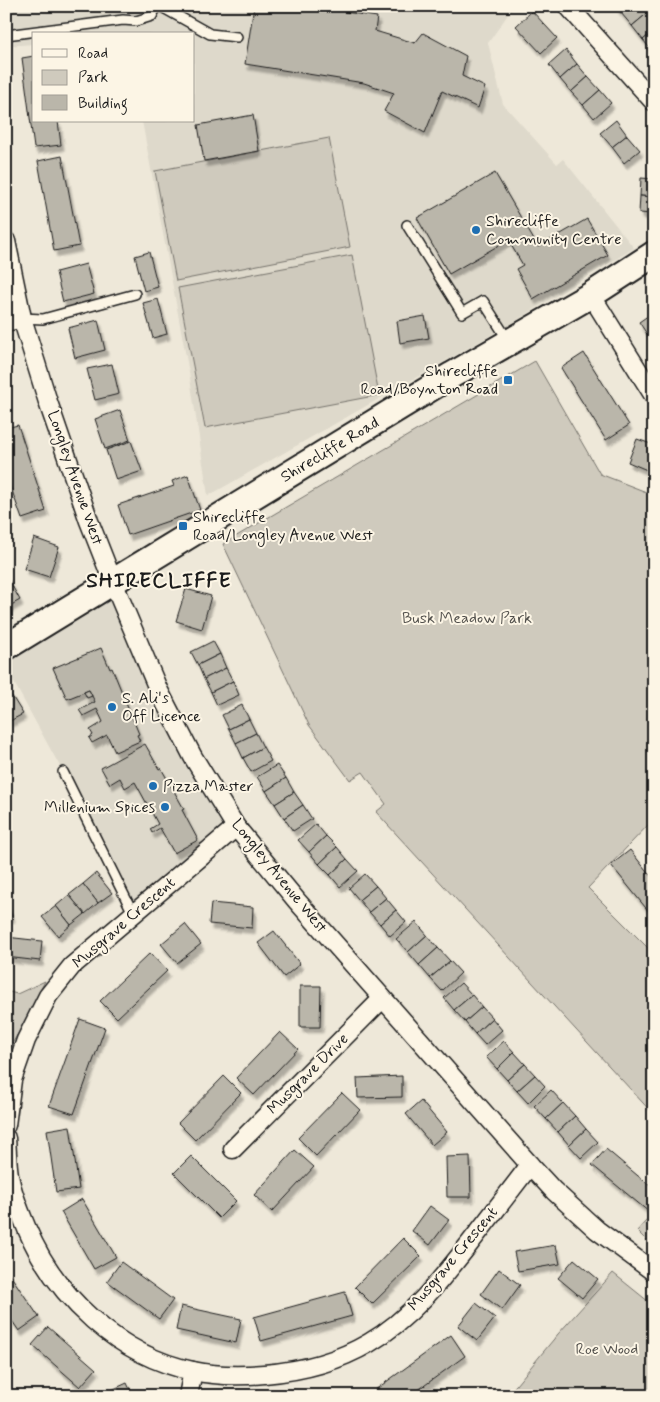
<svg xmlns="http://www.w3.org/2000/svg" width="660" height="1402" font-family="Mynerve,sans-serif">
<defs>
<filter id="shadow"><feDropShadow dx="3" dy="5.5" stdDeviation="1" flood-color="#0004"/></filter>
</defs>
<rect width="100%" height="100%" fill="#eee8d9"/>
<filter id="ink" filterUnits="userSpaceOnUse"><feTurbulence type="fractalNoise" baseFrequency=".02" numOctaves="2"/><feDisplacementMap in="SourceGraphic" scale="10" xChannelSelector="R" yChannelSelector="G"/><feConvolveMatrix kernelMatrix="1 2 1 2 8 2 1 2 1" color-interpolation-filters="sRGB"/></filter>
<g filter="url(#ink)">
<g fill="#ded9cb">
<polygon points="6,6 514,6 488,43 503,104 557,164 563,159 634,248 512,323 208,496 190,378 142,121 194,121 194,34 34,34 34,44 6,46"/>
<polygon points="113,582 236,827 133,913 63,772 6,668 6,647"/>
</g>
<g fill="#cfcabd" stroke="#76736c">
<polygon points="329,138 350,247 176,281 155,171"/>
<polygon points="352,255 379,395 205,428 178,288"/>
<polygon points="535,361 600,474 654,495 654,824 651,822 588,888 654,954 654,1115 376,812 386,804 363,772 350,780 309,725 223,544"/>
<polygon points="45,981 19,1032 10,1047 6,1047 6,991 17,994"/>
<polygon points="654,1212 654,1248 637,1231"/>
<polygon points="613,1273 654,1306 654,1396 507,1396 558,1334"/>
</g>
<g fill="#bab6aa" stroke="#1c1c1c" filter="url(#shadow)">
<polygon points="254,6 308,6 377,17 375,31 415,43 423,33 466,56 462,76 485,87 478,108 442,91 425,133 384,111 394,93 364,83 245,64"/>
<polygon points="615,6 628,6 621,13"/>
<polygon points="628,6 646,6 650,11 632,26 621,13"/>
<polygon points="532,11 557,38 541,53 516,26"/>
<polygon points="650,11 654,15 654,31 643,40 632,26"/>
<polygon points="654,31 654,53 643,40"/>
<polygon points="566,50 577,64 560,79 549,65"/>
<polygon points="34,56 34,121 58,121 61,145 34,148 22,58"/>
<polygon points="577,64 588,77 571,92 560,79"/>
<polygon points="588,77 600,90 583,105 571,92"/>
<polygon points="600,90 611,103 594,118 583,105"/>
<polygon points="253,115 259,151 204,161 198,125"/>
<polygon points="616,120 627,135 612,147 600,133"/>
<polygon points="627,135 640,150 624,163 612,147"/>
<polygon points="62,156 79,246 54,251 38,161"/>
<polygon points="495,173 538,247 587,219 608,255 533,299 516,269 523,265 508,240 449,274 417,218"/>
<polygon points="641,178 654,179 654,197 640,196"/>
<polygon points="640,196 654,197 654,214 639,213"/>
<polygon points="149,252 158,287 144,291 135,256"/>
<polygon points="86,264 94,294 63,302 56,272"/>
<polygon points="158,299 167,334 153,338 143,303"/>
<polygon points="652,313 654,316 654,338 651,340 639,322"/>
<polygon points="425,316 429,338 400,343 397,321"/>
<polygon points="98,320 105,350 75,358 68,328"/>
<polygon points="584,353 629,425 606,440 561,368"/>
<polygon points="112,364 119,394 95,400 87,369"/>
<polygon points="120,410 130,440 105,449 95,419"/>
<polygon points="18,425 46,511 22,519 6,474 6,428"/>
<polygon points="637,439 654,445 654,473 628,462"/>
<polygon points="131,441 142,471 116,480 106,450"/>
<polygon points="188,475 200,510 128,535 118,505 174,486 172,481"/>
<polygon points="34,538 59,547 49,577 24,569"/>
<polygon points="6,575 20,600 6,608"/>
<polygon points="186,589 211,596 202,629 176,621"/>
<polygon points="213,641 220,654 198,665 191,652"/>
<polygon points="101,648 110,669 112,668 139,734 137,735 140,741 115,752 107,735 92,743 89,738 93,735 90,730 103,722 97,709 83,716 79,710 95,702 89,690 67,699 53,668"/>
<polygon points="220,654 226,668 204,679 198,665"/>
<polygon points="226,668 233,681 211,692 204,679"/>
<polygon points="233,681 239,695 217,705 211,692"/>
<polygon points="89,690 92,696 87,698 84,692"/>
<polygon points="10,693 23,714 8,722 6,719 6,695"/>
<polygon points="242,705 249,719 229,729 222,715"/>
<polygon points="249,719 256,733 236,743 229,729"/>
<polygon points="256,733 263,747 243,758 236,743"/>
<polygon points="145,744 159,769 161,768 184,809 182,810 198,840 174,853 160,828 152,833 150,829 158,824 135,782 125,788 120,778 110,784 101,768"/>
<polygon points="263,747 271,761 251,772 243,758"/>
<polygon points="277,765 286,778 266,791 257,777"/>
<polygon points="286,778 294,792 275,804 266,791"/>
<polygon points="294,792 303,805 284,818 275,804"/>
<polygon points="303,805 312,819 293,831 284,818"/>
<polygon points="316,824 326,836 309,852 298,840"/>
<polygon points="326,836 337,847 319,864 309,852"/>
<polygon points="337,847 347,859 330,875 319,864"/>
<polygon points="630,850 654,880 654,918 611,865"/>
<polygon points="347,859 358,871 340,887 330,875"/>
<polygon points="96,873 112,893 98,903 83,884"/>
<polygon points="365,874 376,886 359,900 349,888"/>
<polygon points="83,884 98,903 85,914 69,895"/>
<polygon points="376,886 386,898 369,912 359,900"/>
<polygon points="69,895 85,914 71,925 56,906"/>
<polygon points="386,898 396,910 380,924 369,912"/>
<polygon points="211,903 253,907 252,928 209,924"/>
<polygon points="6,904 12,916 6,919"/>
<polygon points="56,906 71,925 58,936 42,917"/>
<polygon points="396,910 406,922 390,936 380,924"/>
<polygon points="416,922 427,935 408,952 396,939"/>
<polygon points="185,924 201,944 177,963 161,944"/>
<polygon points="274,931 300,964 284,977 258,943"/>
<polygon points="427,935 438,948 419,965 408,952"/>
<polygon points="6,937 42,941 40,961 6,957"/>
<polygon points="438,948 450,961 430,978 419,965"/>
<polygon points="150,953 167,971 117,1018 100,1001"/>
<polygon points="450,961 461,973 442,991 430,978"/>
<polygon points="461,983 472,995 454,1010 444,998"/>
<polygon points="300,986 321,986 320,1027 300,1027"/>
<polygon points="472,995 482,1007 465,1022 454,1010"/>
<polygon points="482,1007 492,1018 475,1034 465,1022"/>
<polygon points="492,1018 502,1030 485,1045 475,1034"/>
<polygon points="80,1019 105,1028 74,1114 49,1106"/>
<polygon points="280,1032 298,1049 254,1095 236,1078"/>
<polygon points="504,1041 514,1052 497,1069 486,1057"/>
<polygon points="514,1052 525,1064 507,1080 497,1069"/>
<polygon points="525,1064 535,1075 517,1091 507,1080"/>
<polygon points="535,1075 545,1086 528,1103 517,1091"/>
<polygon points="224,1076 241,1093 195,1140 178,1123"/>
<polygon points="402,1076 402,1097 358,1098 357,1078"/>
<polygon points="551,1090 563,1103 546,1119 534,1106"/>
<polygon points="342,1093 360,1110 316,1156 298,1138"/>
<polygon points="421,1101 447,1132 432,1145 406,1114"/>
<polygon points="563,1103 575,1116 558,1132 546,1119"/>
<polygon points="575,1116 586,1129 569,1145 558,1132"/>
<polygon points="70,1126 79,1189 56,1192 47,1130"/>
<polygon points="586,1129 598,1142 581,1158 569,1145"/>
<polygon points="606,1149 650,1186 654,1182 654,1206 649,1212 592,1165"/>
<polygon points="295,1150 314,1167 272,1212 254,1195"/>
<polygon points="191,1156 236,1201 219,1218 174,1173"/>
<polygon points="470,1156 471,1197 447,1197 446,1157"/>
<polygon points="82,1199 116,1257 94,1269 61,1212"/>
<polygon points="430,1206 449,1220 430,1245 412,1231"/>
<polygon points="403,1238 421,1256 372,1304 355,1287"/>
<polygon points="556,1245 560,1264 518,1271 514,1252"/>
<polygon points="574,1259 598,1279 582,1298 558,1278"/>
<polygon points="121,1262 173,1300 159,1319 107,1281"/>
<polygon points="6,1269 39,1317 19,1331 6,1312"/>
<polygon points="499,1269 520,1285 502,1310 481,1294"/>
<polygon points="345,1292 352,1316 261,1341 254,1317"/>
<polygon points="476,1303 495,1318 477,1341 458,1326"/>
<polygon points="181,1306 241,1319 236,1343 176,1330"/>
<polygon points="48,1327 96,1369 80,1387 32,1345"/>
<polygon points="451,1335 465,1356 410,1396 378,1396 375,1390"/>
<polygon points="127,1383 133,1396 107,1396 105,1393"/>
</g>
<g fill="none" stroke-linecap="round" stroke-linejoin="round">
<g stroke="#1c1c1c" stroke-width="12">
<g id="lane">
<polyline points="160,6 210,34 237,37"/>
<polyline points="6,35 123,20 136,21 152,16 157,6"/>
<polyline points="407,225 462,313 483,301 508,340"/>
<polyline points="22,318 43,319 135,294"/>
<polyline points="63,772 133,913"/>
</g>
</g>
<g stroke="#1c1c1c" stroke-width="21">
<g id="street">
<polyline points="568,6 654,102"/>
<polyline points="6,241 22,318 48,402 89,521 113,582 158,689 193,757 236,827 297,901 530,1165 554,1191 597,1230 654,1272"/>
<polyline points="591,295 654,396"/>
<polyline points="6,322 22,318"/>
<polyline points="6,1125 12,1080 26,1040 48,996 72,966 236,827"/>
<path d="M6 1138C7 1150 7 1163 9 1175 12 1194 20 1212 27 1229 56 1297 119 1356 193 1371 216 1376 241 1376 264 1374 301 1371 337 1362 369 1343 410 1319 441 1280 470 1243 490 1217 510 1191 530 1165"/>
<polyline points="233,1149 382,999"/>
<polyline points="188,1396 193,1371"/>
</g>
</g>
<g stroke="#1c1c1c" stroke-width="29">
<polyline id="secondary" points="6,647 452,375 591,295 654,254"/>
</g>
<use href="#lane" stroke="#fcf5e5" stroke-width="9"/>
<use href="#street" stroke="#fcf5e5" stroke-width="18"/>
<use href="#secondary" stroke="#fcf5e5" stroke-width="25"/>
</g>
</g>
<g fill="#1f6fb2" stroke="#fcf5e5" stroke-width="2">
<circle cx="476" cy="230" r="5"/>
<rect x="503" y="375" width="10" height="10" rx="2.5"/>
<rect x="178" y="521" width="10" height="10" rx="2.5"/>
<circle cx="112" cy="707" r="5"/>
<circle cx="153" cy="786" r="5"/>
<circle cx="165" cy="807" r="5"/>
</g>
<g text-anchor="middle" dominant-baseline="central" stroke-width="4" stroke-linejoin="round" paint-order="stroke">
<g font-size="16" fill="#1c1c1c" stroke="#fcf5e5" text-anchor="start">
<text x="486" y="221">Shirecliffe<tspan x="486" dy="18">Community Centre</tspan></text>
<text x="498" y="371" text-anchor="end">Shirecliffe<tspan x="498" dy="18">Road/Boynton Road</tspan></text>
<text x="193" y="517">Shirecliffe<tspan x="193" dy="18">Road/Longley Avenue West</tspan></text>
<text x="122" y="698">S. Ali's<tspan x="122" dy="18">Off Licence</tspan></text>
<text x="163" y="786">Pizza Master</text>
<text x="155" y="807" text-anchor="end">Millenium Spices</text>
</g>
<g font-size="16" fill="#1c1c1c" stroke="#fcf5e5">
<text transform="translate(330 450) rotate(-31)">Shirecliffe Road</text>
<text transform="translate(75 478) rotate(71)">Longley Avenue West</text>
<text transform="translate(279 876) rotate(51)">Longley Avenue West</text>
<text transform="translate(124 923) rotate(-41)">Musgrave Crescent</text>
<text transform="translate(308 1074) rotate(-45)">Musgrave Drive</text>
<text transform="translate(453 1259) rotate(-50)">Musgrave Crescent</text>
</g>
<g font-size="16" fill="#52504c" stroke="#fcf5e5">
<text x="467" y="618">Busk Meadow Park</text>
<text x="607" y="1349">Roe Wood</text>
</g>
<g font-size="21" font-weight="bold" letter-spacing="1" fill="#1c1c1c" stroke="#fcf5e5">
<text x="159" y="581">SHIRECLIFFE</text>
</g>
</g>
<rect width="660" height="1402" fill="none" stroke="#fcf5e5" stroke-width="25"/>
<rect x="12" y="12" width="635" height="1377" fill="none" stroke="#1c1c1c" stroke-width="2" filter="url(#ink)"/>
<rect x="32" y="32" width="162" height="90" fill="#fcf5e5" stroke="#a29e95"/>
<rect x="42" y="49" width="25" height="8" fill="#fcf5e5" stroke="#a29e95"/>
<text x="78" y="58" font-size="15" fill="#1c1c1c">Road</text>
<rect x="42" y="70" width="25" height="15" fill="#cfcabd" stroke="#a29e95"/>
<text x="78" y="82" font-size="15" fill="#1c1c1c">Park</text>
<rect x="42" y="95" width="25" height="15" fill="#bab6aa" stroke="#a29e95"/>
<text x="78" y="108" font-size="15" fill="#1c1c1c">Building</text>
</svg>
